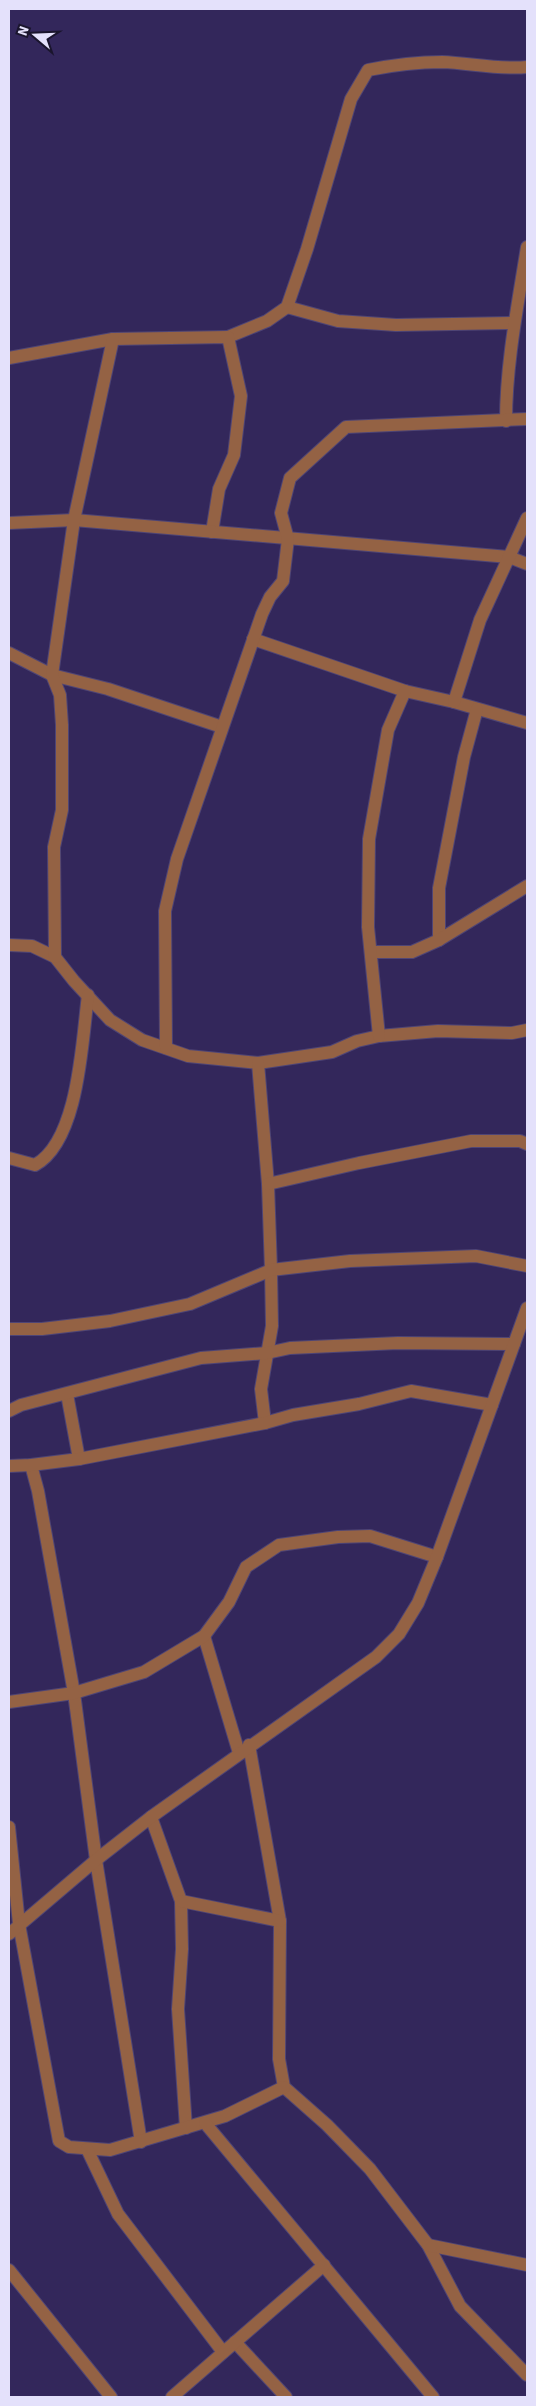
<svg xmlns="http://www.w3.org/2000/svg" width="536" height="2406" font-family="'Source Sans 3',sans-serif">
<rect width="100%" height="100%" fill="#33275b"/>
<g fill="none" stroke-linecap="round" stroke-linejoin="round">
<g stroke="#4f4575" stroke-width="14">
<g id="minor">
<polyline points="287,307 338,321 396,325 514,323"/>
<path d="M228 337 267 321 287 307 307 249 351 99 368 70C393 65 417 62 442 62 470 63 499 70 527 67"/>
<polyline points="9,358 113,339 228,337 241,396 234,455 219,489 212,532"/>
<path d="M506 421C506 363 518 304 527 247"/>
<polyline points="9,523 74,520 509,557 527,564"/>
<polyline points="253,639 405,691 454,702 527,723"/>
<polyline points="9,653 52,675 108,689 222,727"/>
<polyline points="454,702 480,620 527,518"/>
<polyline points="439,940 439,888 464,757 477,709"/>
<polyline points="9,945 32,946 55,957 74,981 110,1020 142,1040 188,1056 258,1063 332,1052 357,1041 379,1036 438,1031 512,1033 527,1030"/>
<polyline points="371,952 412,952 439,940 527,886"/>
<polyline points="55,957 54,847 62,810 62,725 60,695 52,675 74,520 113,339"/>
<polyline points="379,1036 368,927 369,839 388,730 405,691"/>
<polyline points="166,1048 165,911 177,859 262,614 270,597 283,581 288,539 281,513 290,478 346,427 527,419"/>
<polyline points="258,1063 268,1184 271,1270 272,1326 261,1389 265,1423"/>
<path d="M9 1158 35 1165C79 1141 82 1041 88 995"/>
<polyline points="268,1184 359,1163 471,1141 520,1141 527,1144"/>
<polyline points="9,1329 42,1329 110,1321 190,1304 271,1270 350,1261 476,1256 527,1266"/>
<polyline points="67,1394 79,1459"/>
<polyline points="9,1411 21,1405 201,1358 267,1353 290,1348 398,1343 514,1344"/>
<polyline points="31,1465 38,1491 74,1693 96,1860 141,2142"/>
<polyline points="9,1466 31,1465 79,1459 265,1423 293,1415 359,1404 411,1391 492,1405"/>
<polyline points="204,1636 239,1753"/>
<polyline points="9,1702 74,1693 144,1672 204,1636 229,1602 246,1567 279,1545 338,1537 370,1536 437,1557"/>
<polyline points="249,1745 280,1921 279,2059 284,2087 327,2125 370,2169 428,2245 460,2306 527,2375"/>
<polyline points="151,1817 181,1901 182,1949 178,2009 186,2128"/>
<polyline points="9,1827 19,1924 59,2141 69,2147 110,2150 225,2116 284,2087"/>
<polyline points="181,1901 280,1921"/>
<polyline points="205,2123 433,2397"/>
<polyline points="87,2149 118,2214 223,2352"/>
<polyline points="428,2245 527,2265"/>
<polyline points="235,2342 286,2397"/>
<polyline points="172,2397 324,2265"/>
</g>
</g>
<g stroke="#4f4575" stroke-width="14">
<g id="tertiary">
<polyline points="9,1934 96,1860 151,1817 376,1657 399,1634 418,1603 437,1557 527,1308"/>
<polyline points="9,2270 111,2397"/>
</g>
</g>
<use href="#minor" stroke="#946244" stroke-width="12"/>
<use href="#tertiary" stroke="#946244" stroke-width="12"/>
</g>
<rect width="536" height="2406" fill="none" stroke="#e4e1fb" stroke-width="20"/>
<g transform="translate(35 35) rotate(289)" stroke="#1a152d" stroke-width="4" paint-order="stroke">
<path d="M0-4L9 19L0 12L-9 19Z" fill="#e4e1fb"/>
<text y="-8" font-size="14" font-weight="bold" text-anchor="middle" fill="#e4e1fb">N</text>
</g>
</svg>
